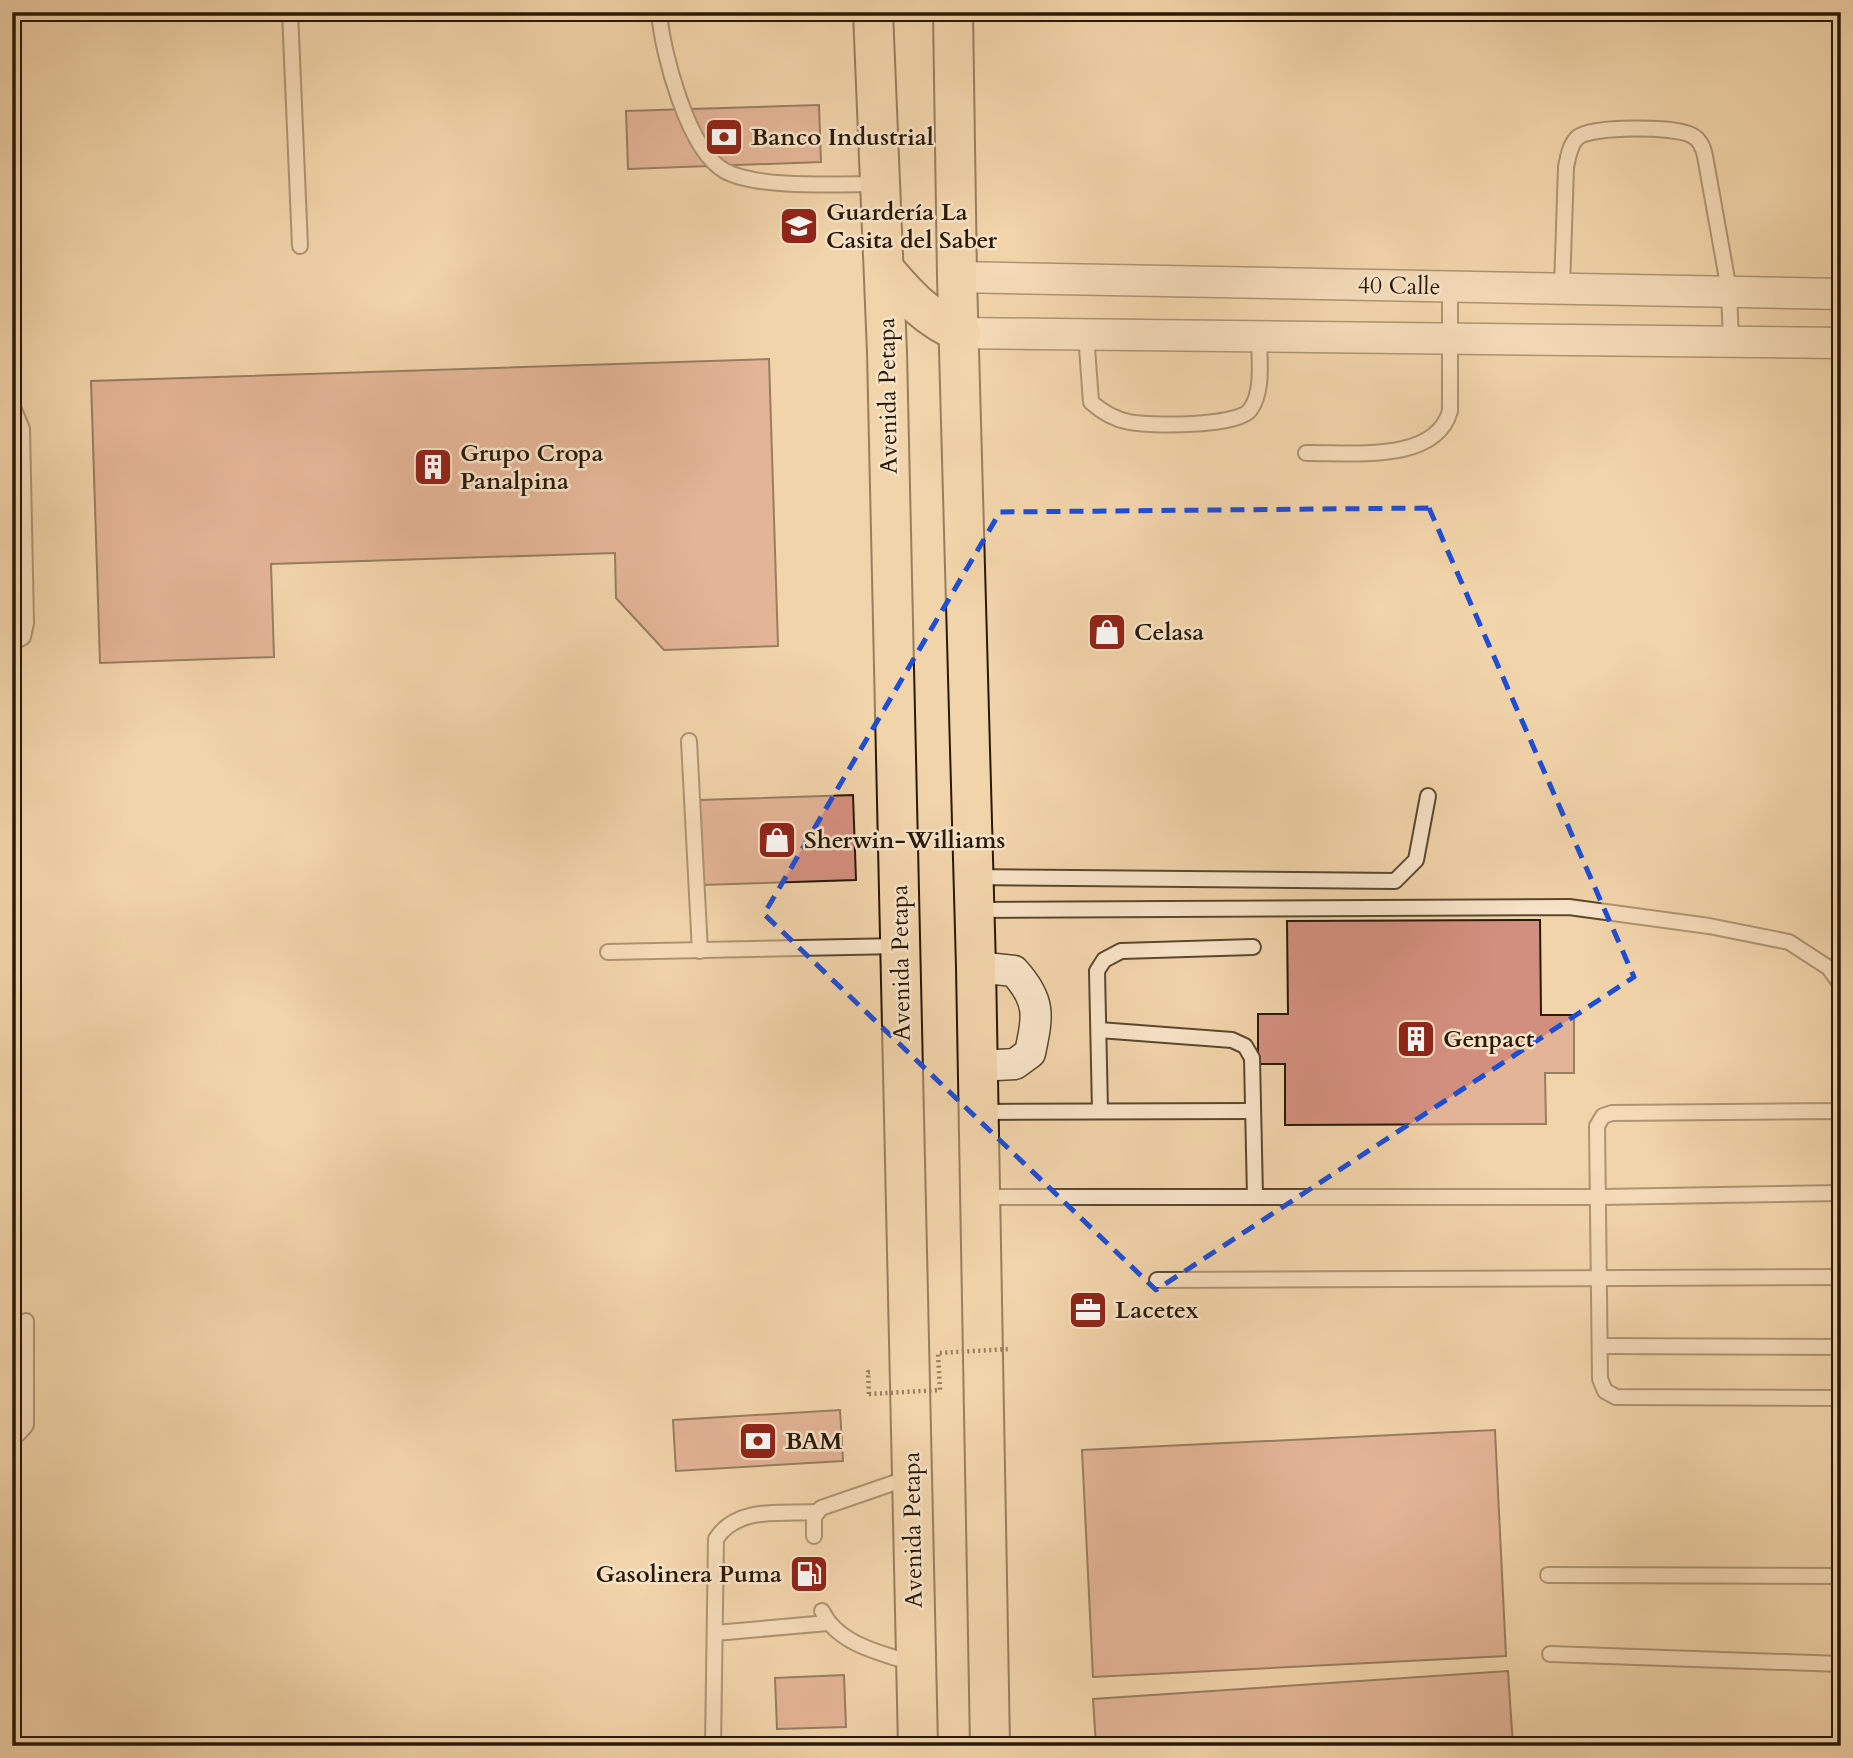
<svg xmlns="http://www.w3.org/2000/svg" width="1853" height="1758" font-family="Cardo,serif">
<rect width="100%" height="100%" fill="#f2d4aa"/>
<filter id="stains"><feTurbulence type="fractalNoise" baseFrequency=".00286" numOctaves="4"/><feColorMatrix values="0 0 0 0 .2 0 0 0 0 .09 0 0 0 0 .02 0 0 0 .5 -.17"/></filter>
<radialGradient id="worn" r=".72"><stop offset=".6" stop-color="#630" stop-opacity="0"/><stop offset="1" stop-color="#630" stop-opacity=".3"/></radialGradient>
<g fill="#d38f7e" stroke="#291908" stroke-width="2">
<polygon points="819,105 821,162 628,169 626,111"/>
<polygon points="769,359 778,646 664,650 616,598 615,553 271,564 274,657 100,663 91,381"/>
<polygon points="853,795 856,880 701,885 699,800"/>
<polygon points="1540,920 1541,1015 1574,1015 1574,1073 1545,1073 1546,1124 1285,1125 1285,1064 1258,1064 1258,1014 1288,1014 1287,921"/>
<polygon points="840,1410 843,1461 676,1471 673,1420"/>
<polygon points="1495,1430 1506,1656 1093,1677 1082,1450"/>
<polygon points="1508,1671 1513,1746 1096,1746 1093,1699"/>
<polygon points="844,1675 846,1727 777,1729 775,1678"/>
</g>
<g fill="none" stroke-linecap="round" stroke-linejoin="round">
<g stroke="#5b4830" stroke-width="18">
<g id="lane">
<polyline points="290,12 300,246"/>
<path d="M659 12C662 52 688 151 725 171 758 189 841 184 879 184"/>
<path d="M1562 288 1566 167C1568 157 1570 144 1578 137 1593 126 1674 126 1691 135 1700 139 1703 147 1705 156L1729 290 1731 342"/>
<path d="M1086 334 1091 402C1102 412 1114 419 1129 422 1150 426 1237 427 1250 410 1264 391 1259 359 1259 336"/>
<polyline points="12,405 22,429 26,623 23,637 12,643"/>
<path d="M1306 453C1350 452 1435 464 1450 411V287"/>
<polyline points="689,741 700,951"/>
<polyline points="973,877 1395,881 1416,860 1428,796"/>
<polyline points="974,910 1569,907 1709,926 1789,942 1829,968 1841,985"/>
<polyline points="608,952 899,946"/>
<polyline points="1099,1030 1232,1040 1245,1046 1252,1058 1255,1197"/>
<polyline points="1100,1111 1097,971 1104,960 1121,951 1253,947"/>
<polyline points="1841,1111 1612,1113 1603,1116 1597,1126 1600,1379 1605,1391 1616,1397 1841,1398"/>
<polyline points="981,1112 1253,1111"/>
<polyline points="981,1197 1600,1197 1841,1193"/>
<polyline points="1157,1280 1841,1277"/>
<polyline points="1600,1346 1841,1347"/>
<polyline points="12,1434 18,1434 26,1425 26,1321"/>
<polyline points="814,1536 814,1517 821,1508 911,1477"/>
<polyline points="1548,1575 1841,1576"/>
<path d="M822 1611C838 1645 882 1653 915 1664"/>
<polyline points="715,1633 828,1623"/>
<polyline points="1550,1654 1841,1664"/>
<path d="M713 1746 716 1539C737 1506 781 1514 816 1512"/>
</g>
</g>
<g stroke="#5b4830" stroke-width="33">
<g id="street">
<polyline points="957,277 1841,294"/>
<polyline points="961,333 1841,343"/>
<path d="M976 967 1014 971C1041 1001 1038 1015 1030 1053L1015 1064 978 1066"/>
</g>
</g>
<g stroke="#291908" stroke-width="42">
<g id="primary">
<polyline points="873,12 887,352 918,1746"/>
<polyline points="953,12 957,277 976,967 990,1746"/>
<path d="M885 270C908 297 927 318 961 333"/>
</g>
</g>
<polyline stroke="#291908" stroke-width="4.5" stroke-dasharray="2 3.5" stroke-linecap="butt" points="869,1394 868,1372 873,1372"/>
<use href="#lane" stroke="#f7e3c8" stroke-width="14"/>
<use href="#street" stroke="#f7e3c8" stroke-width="30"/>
<use href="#primary" stroke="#f2d4aa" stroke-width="38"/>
<polyline stroke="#291908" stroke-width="4.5" stroke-dasharray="2 3.5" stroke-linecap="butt" points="869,1394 940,1390 938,1353 1010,1349"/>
</g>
<path d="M0 0H1853V1758H0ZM1429 508 1634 977 1156 1290 764 914 1000 512Z" fill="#f2d4aa" fill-opacity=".55" fill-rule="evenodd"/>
<path fill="none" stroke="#1d4ed8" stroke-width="5" stroke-dasharray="14 9" stroke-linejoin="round" d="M1429 508 1634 977 1156 1290 764 914 1000 512Z"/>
<defs>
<g id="bank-square" transform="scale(2.0125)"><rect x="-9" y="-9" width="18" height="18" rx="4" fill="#8f2418" stroke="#f7e3c8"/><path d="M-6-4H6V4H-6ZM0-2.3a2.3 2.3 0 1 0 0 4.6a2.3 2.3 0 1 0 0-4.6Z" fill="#fff"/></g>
<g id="school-square" transform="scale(2.0125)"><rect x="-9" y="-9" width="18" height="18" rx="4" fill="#8f2418" stroke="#f7e3c8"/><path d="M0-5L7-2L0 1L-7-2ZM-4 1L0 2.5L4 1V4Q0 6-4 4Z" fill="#fff"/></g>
<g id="building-square" transform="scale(2.0125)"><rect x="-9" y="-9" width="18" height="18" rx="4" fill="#8f2418" stroke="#f7e3c8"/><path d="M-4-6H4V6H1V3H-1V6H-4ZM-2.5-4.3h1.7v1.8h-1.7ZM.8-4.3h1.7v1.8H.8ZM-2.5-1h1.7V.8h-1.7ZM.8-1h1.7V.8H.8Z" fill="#fff"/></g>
<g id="shop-square" transform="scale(2.0125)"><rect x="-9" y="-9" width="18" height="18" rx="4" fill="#8f2418" stroke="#f7e3c8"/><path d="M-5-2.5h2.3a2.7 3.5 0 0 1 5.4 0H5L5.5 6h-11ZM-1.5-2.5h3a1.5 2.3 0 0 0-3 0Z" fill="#fff"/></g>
<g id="office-square" transform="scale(2.0125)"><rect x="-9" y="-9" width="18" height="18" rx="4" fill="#8f2418" stroke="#f7e3c8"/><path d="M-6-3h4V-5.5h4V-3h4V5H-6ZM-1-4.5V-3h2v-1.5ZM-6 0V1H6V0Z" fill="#fff"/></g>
<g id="fuel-square" transform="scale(2.0125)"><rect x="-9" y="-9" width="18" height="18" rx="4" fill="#8f2418" stroke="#f7e3c8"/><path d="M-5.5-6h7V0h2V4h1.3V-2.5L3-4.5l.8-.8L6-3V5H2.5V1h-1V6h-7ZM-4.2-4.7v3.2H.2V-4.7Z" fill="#fff"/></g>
</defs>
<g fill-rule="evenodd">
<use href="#bank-square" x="724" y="137"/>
<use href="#school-square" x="799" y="226"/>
<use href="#building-square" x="433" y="467"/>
<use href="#shop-square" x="1107" y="632"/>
<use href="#shop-square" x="777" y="840"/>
<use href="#building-square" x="1416" y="1039"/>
<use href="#office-square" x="1088" y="1310"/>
<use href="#bank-square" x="758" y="1441"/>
<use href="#fuel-square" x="809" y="1574"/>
</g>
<g text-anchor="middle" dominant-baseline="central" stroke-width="5" stroke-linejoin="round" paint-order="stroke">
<g font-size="24" font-weight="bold" fill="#291908" stroke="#f7e3c8" text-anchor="start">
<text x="751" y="137">Banco Industrial</text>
<text x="826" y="212">Guardería La<tspan x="826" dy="28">Casita del Saber</tspan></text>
<text x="460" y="453">Grupo Cropa<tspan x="460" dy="28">Panalpina</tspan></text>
<text x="1134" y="632">Celasa</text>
<text x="804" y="840">Sherwin-Williams</text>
<text x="1443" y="1039">Genpact</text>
<text x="1115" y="1310">Lacetex</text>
<text x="785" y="1441">BAM</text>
<text x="782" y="1574" text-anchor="end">Gasolinera Puma</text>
</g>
<g font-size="24" fill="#291908" stroke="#f7e3c8">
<text transform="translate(1399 286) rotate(1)">40 Calle</text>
<text transform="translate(888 396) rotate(-91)">Avenida Petapa</text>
<text transform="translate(901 963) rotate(-91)">Avenida Petapa</text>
<text transform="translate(913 1530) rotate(-91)">Avenida Petapa</text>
</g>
</g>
<rect width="1853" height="1758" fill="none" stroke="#f2d4aa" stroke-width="42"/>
<rect x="14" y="14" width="1825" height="1730" fill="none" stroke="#291908" stroke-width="3.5"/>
<rect x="21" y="21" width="1811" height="1716" fill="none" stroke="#291908" stroke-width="2"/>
<rect width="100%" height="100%" filter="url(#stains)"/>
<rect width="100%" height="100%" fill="url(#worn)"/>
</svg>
